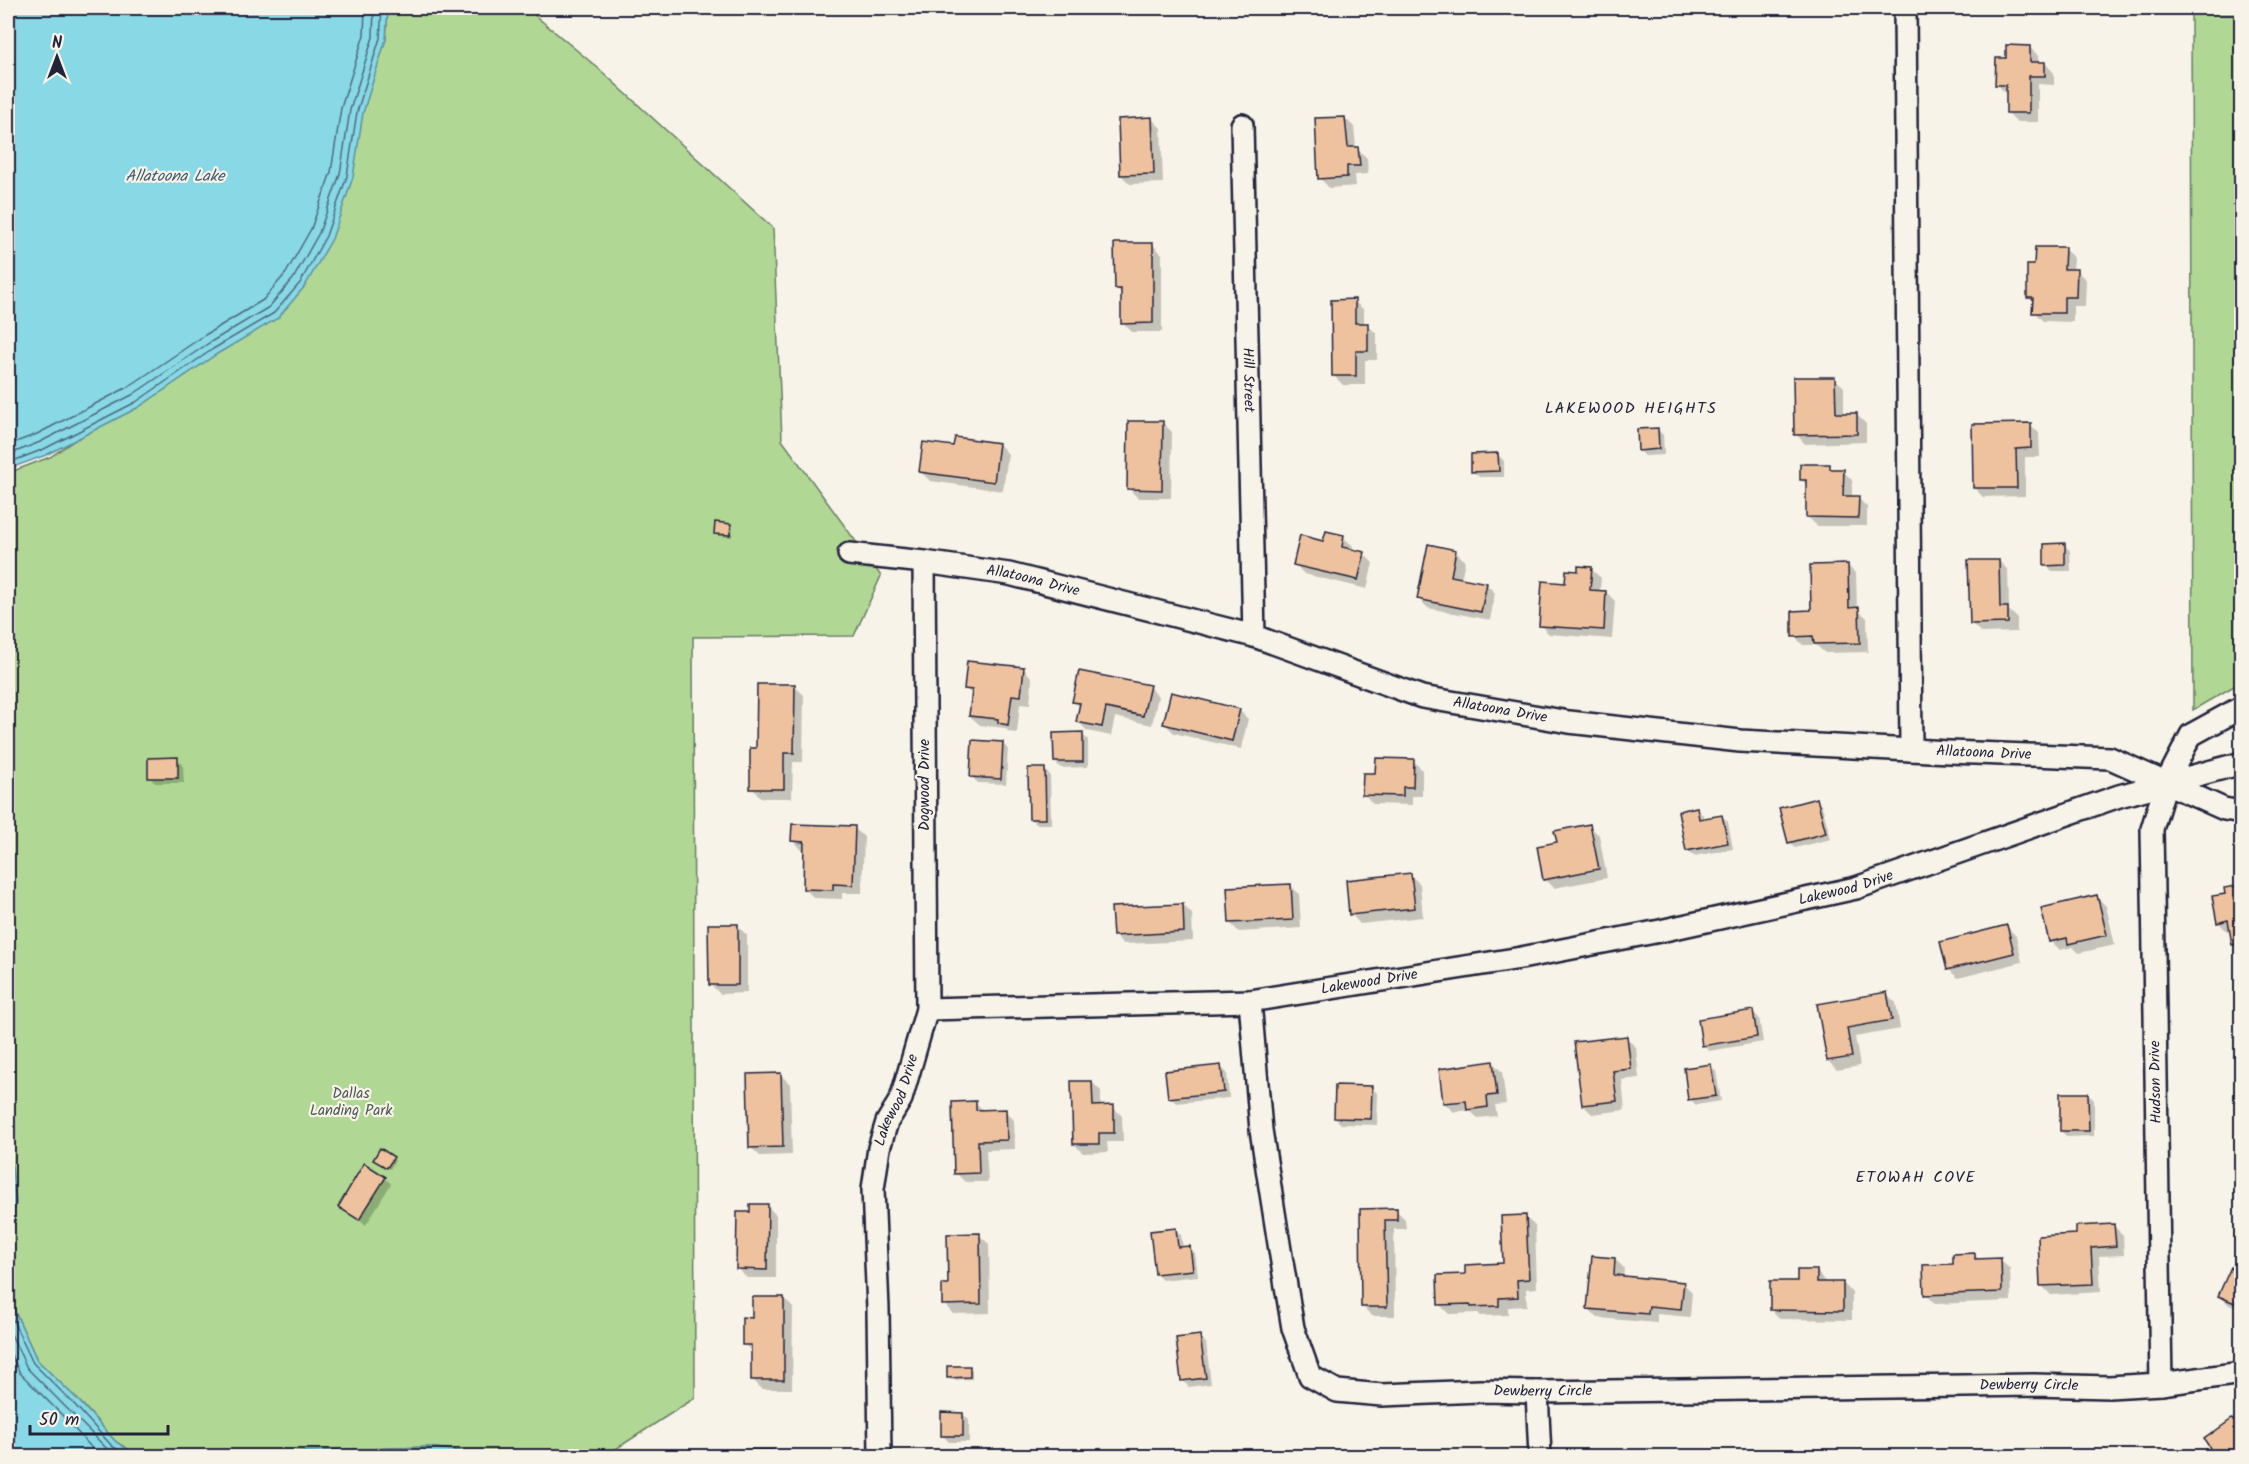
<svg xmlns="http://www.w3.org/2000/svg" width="2249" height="1464" font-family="Kalam,sans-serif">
<rect width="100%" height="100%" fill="#f7f3e8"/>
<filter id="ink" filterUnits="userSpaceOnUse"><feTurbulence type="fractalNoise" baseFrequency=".0167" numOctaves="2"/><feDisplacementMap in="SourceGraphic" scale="12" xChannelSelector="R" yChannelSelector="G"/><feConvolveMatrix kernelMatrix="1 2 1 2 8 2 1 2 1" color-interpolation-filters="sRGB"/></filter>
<g filter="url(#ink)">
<g fill="#b0d793" stroke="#697c67" stroke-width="1.5">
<polygon points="388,8 526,8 598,68 773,228 782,440 881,576 854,636 693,637 695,1398 605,1456 495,1456 428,1447 305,1451 275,1456 139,1456 116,1442 84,1406 37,1360 12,1305 8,1241 16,1202 8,1136 8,473 50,457 183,366 373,75 386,39"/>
<polygon points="2191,8 2242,8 2241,682 2193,710"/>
</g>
<g fill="#88d8e5" stroke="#5f8fa1" stroke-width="1.5">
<polygon points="8,8 388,8 386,39 363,113 353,177 332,239 305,286 278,318 217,354 139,407 46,455 8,469"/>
<polygon points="8,1136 16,1202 8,1241 12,1305 37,1360 78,1400 116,1442 139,1456 8,1456"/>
<polygon points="428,1447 494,1456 275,1456 305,1451"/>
</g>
<g fill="#0003">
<polygon points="2029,47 2039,56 2039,63 2045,63 2054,73 2054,85 2038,84 2038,122 2017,122 2008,113 2006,94 1997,84 2007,59"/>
<polygon points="1345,118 1354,127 1356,148 1367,158 1368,174 1355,175 1356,186 1329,188 1320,178"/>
<polygon points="1152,119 1161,128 1163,183 1130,184 1121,175"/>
<polygon points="1152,244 1162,254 1162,332 1132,332 1123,323 1123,294 1116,288"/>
<polygon points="2064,249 2074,258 2073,270 2076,270 2086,280 2085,306 2073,306 2073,322 2043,321 2034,312 2034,303 2028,297 2036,267"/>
<polygon points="1354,301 1364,310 1364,325 1367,325 1377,334 1377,360 1365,360 1365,385 1343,385 1334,376"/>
<polygon points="1834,378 1844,387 1844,415 1856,414 1866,424 1866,442 1805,444 1796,434"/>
<polygon points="1163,423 1172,432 1171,498 1138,498 1129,489"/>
<polygon points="2030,424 2039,433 2040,457 2025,457 2025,496 1983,497 1974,488"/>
<polygon points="1657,429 1663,435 1664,455 1645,456 1639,450"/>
<polygon points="999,444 1008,454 1003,491 930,481 921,472 955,448"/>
<polygon points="1498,455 1504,461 1504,477 1479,477 1473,471"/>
<polygon points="1829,466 1834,471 1843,471 1852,480 1852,497 1858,498 1867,507 1867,526 1817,526 1807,516 1808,486 1802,480"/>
<polygon points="730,525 733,528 732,537 718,536 716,533"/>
<polygon points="1343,537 1353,546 1352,551 1364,554 1373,563 1367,589 1304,574 1295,564 1324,542"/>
<polygon points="2065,545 2070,551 2071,571 2052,571 2046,565"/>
<polygon points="1455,551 1465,561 1461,579 1486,584 1495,593 1490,620 1428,608 1419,599"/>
<polygon points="1999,561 2008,570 2009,610 2017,618 2017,632 1981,633 1971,623"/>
<polygon points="1847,565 1856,574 1857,609 1867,618 1868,652 1825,653 1816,645 1803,645 1794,636"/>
<polygon points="1591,569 1601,578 1600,592 1606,592 1615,601 1612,639 1549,634 1540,625 1566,585 1579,573"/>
<polygon points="1023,668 1032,678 1030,705 1020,704 1017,733 1009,732 1005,728 980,725 970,716 973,695 965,688"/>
<polygon points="794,686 804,695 803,762 793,762 792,798 761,798 752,788 758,750"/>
<polygon points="1149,687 1158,696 1152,725 1115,717 1111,736 1087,731 1078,721 1081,708 1074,701"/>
<polygon points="1239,710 1248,719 1241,749 1174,733 1165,724"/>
<polygon points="1082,734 1088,740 1088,767 1061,768 1055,762"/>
<polygon points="1002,743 1008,749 1006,784 978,783 972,777"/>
<polygon points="177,759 183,765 184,783 155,783 149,777"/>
<polygon points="1413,760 1422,770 1422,796 1412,796 1412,805 1373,804 1364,794 1377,774"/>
<polygon points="1044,769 1050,775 1051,824 1036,824 1030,818"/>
<polygon points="1816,800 1822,806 1831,839 1795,848 1789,842"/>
<polygon points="1697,809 1703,815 1704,820 1722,816 1728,822 1733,849 1694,856 1688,851"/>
<polygon points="1589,826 1599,835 1607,878 1554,888 1545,879 1558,843"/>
<polygon points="854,828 864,837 862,893 842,893 842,899 814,898 805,889 806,850 802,850 793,841"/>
<polygon points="1410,875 1420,884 1423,917 1360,924 1351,914"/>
<polygon points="1290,885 1299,894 1301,928 1239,932 1230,923"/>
<polygon points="2242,887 2242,953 2234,945 2231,930 2227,931 2218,922 2227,895"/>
<polygon points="2097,897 2106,906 2115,945 2079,953 2073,947 2060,950 2051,941"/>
<polygon points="1183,905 1192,914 1193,941 1123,944 1114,935"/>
<polygon points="737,926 747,935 747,993 720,994 710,984"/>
<polygon points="2006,926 2016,936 2022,962 1958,978 1948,969"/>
<polygon points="1886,993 1896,1003 1900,1029 1855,1037 1860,1066 1837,1070 1828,1061 1819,1005"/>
<polygon points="1753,1012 1759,1018 1763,1042 1709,1051 1703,1045"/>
<polygon points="1626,1038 1636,1047 1639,1078 1622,1080 1625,1110 1592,1114 1583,1105"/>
<polygon points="1493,1063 1502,1072 1506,1104 1495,1105 1497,1116 1478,1118 1469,1110 1454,1112 1444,1103"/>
<polygon points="1710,1066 1716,1071 1721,1101 1696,1105 1690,1099"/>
<polygon points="1221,1067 1227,1073 1229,1098 1176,1103 1170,1097"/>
<polygon points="781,1075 790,1084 792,1155 760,1156 750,1147"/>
<polygon points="1092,1082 1101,1091 1101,1107 1113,1107 1122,1116 1123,1142 1107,1142 1108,1152 1083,1153 1074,1144"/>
<polygon points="1372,1088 1378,1094 1377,1125 1341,1124 1335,1118"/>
<polygon points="2088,1094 2094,1100 2094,1136 2067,1137 2061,1131"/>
<polygon points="976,1103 984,1111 1005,1111 1014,1120 1015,1149 986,1150 988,1182 965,1182 956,1173"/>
<polygon points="393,1158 395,1161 390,1169 378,1162"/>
<polygon points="385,1178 391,1184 366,1225 340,1206"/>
<polygon points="767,1206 776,1215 776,1278 747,1278 738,1269 752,1214"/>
<polygon points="1361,1210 1396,1210 1405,1219 1406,1229 1394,1229 1395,1316 1372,1316 1363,1307"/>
<polygon points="1525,1217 1535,1226 1537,1288 1526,1289 1527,1306 1508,1307 1508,1315 1481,1316 1478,1313 1449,1314 1440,1305 1467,1275 1505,1265"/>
<polygon points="2114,1226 2123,1235 2124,1255 2099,1256 2101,1292 2051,1295 2042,1286 2078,1235"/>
<polygon points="1175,1229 1181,1235 1183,1248 1189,1247 1195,1253 1198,1276 1162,1280 1156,1274"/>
<polygon points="979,1235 989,1244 990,1313 953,1314 944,1304 949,1285"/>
<polygon points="1974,1254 1980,1261 2000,1260 2010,1269 2011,1301 1935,1304 1926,1294 1955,1265"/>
<polygon points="1615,1259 1624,1268 1623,1278 1683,1283 1692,1292 1690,1317 1657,1314 1657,1323 1598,1318 1589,1309"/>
<polygon points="1817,1271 1826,1283 1843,1283 1852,1293 1852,1320 1780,1319 1771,1309 1799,1283"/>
<polygon points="2242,1274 2242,1310 2229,1305 2220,1295"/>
<polygon points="784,1298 793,1308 792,1389 762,1389 752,1379 753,1353 744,1344 753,1319"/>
<polygon points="1200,1337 1206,1343 1211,1384 1189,1387 1183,1381"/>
<polygon points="969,1367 972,1370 972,1379 951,1380 948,1377"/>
<polygon points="963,1414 969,1420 969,1442 949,1442 943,1436"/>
<polygon points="772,1451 777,1456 744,1456 744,1452"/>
</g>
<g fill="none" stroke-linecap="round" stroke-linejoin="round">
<g stroke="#4b6b7f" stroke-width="1.5">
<polyline points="8,445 37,434 128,387 205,335 263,300 286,273 311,229 331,172 341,108 364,35 365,8"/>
<polyline points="8,455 40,442 132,395 209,343 269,307 293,279 319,233 340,174 350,110 373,37 374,8"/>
<polyline points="8,463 44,449 136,402 213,349 274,313 300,283 326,236 347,176 357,112 380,38 382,8"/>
<polyline points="8,1310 33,1363 74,1404 112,1446 128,1456"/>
<polyline points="8,1328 27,1368 114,1456"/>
<polyline points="8,1349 20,1373 62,1415 99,1456"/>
<polyline points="331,1456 427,1453 453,1456"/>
</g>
</g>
<g fill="#efc29f" stroke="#22223b" stroke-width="1.5">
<polygon points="2006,45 2030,46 2030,62 2045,62 2045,76 2029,76 2029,113 2006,113 2006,85 1995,85 1996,58 2006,58"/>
<polygon points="1152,117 1154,174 1120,175 1118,119"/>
<polygon points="1345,117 1348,147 1358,147 1360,166 1347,166 1347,177 1318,179 1315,118"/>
<polygon points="1114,243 1153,243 1153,323 1121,324 1121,289 1115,289"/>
<polygon points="2035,247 2065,247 2064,269 2077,269 2076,297 2064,297 2064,313 2032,313 2033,298 2027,298 2027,265 2034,265"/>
<polygon points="1355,299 1355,323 1368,323 1368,351 1356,351 1356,376 1332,376 1331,300"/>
<polygon points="1793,377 1835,377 1836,413 1857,413 1857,434 1794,435"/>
<polygon points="1128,421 1163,421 1162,490 1127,489"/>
<polygon points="2031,423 2031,448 2016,449 2017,488 1973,488 1972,424"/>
<polygon points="1658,428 1659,449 1638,451 1637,429"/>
<polygon points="955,437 999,443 994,482 919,472 923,442 953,446"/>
<polygon points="1498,453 1499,471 1471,472 1471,454"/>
<polygon points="1800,464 1830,464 1830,469 1844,469 1843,496 1859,496 1858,518 1806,517 1806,480 1800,480"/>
<polygon points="715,522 731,524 730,535 714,534"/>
<polygon points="1326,531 1344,535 1342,547 1365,552 1358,580 1293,565 1300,535 1323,541"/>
<polygon points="2065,543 2065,565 2044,566 2044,544"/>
<polygon points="1428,544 1456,550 1451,576 1487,583 1481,612 1417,599"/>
<polygon points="1968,560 1999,560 2000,607 2008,607 2008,623 1970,624"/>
<polygon points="1848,564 1849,608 1859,607 1860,643 1814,644 1813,636 1792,637 1792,611 1811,610 1810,565"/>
<polygon points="1578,566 1592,567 1590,590 1606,591 1604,630 1539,626 1542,581 1565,583 1566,570 1578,571"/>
<polygon points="967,661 1024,667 1021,696 1012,695 1008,725 998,723 998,719 969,716 972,690 964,689"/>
<polygon points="1079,671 1150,685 1143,716 1106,708 1102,727 1076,722 1080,703 1072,702"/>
<polygon points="757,684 795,684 794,753 784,753 784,789 750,789 750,748 756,748"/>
<polygon points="1171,692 1240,709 1232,741 1163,724"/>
<polygon points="1083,732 1083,762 1054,762 1053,733"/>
<polygon points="972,740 1003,742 1001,779 970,777"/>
<polygon points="178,757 178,778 148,778 148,758"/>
<polygon points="1376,758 1414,759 1413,787 1403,787 1403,796 1362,795 1363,773 1375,773"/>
<polygon points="1028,768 1045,768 1046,819 1029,819"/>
<polygon points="1817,798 1826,833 1788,843 1779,808"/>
<polygon points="1697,807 1699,819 1722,815 1728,843 1686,851 1678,811"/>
<polygon points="792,824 855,826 853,885 833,884 833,890 803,889 804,842 791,841"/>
<polygon points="1590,824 1599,869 1543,880 1537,846 1557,842 1554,831"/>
<polygon points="1411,873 1415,908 1349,915 1346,880"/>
<polygon points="1291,884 1293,920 1229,923 1227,887"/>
<polygon points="2242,885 2242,944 2232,945 2228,920 2217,923 2212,896 2225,894 2224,888"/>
<polygon points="2097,895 2107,935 2068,944 2067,938 2049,942 2041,908"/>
<polygon points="1183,904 1184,932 1113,936 1111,907"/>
<polygon points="708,924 738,924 738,985 709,985"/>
<polygon points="2007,925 2014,953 1947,970 1940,942"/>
<polygon points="1887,992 1892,1020 1847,1028 1852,1057 1827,1061 1817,1004"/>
<polygon points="1753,1010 1757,1037 1702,1046 1698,1019"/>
<polygon points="1627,1036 1631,1069 1613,1071 1617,1101 1582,1105 1574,1042"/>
<polygon points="1493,1061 1497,1095 1487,1096 1488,1107 1467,1110 1466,1101 1443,1103 1439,1069"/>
<polygon points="1711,1064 1716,1096 1688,1100 1684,1068"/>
<polygon points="1221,1065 1224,1092 1168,1098 1165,1071"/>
<polygon points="781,1073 783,1147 749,1148 747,1074"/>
<polygon points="1071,1081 1092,1081 1093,1106 1114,1105 1114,1133 1099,1133 1099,1144 1073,1144"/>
<polygon points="1335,1085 1372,1086 1371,1119 1334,1118"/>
<polygon points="2060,1093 2088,1093 2089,1131 2060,1131"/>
<polygon points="976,1101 976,1110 1006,1109 1007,1140 978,1141 979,1173 954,1174 952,1102"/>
<polygon points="380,1148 394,1157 387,1168 373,1160"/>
<polygon points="364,1163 386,1177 359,1220 338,1207"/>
<polygon points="750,1204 768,1204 767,1270 736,1269 737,1212 750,1212"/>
<polygon points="1397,1208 1397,1220 1385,1220 1387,1307 1361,1307 1360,1209"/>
<polygon points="1526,1215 1529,1279 1517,1280 1518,1297 1499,1298 1499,1306 1471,1307 1470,1304 1438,1305 1437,1275 1465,1274 1465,1265 1503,1263 1501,1216"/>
<polygon points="2114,1224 2116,1246 2091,1248 2093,1284 2040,1286 2038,1236 2076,1234 2076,1226"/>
<polygon points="1176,1228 1178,1247 1190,1246 1193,1270 1155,1274 1150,1231"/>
<polygon points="980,1233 981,1304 942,1305 942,1284 948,1284 947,1234"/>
<polygon points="1975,1253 1975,1259 2001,1258 2002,1292 1924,1295 1923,1265 1953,1264 1953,1254"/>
<polygon points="1592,1256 1615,1258 1614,1275 1684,1282 1681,1309 1649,1306 1648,1314 1587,1309"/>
<polygon points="2231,1267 2242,1272 2242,1306 2218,1296"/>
<polygon points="1797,1270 1817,1270 1817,1282 1843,1282 1843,1311 1770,1310 1770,1281 1797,1281"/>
<polygon points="752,1297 784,1297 784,1380 751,1380 751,1345 742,1345 742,1317 752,1318"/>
<polygon points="1200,1335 1206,1378 1181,1381 1176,1338"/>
<polygon points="947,1366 970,1366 970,1377 947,1378"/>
<polygon points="941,1412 963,1413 963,1436 941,1436"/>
<polygon points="2232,1419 2242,1432 2242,1456 2206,1456 2203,1453 2210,1448 2204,1439"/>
<rect x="742" y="1450" width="31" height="6"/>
<rect x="1639" y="1452" width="32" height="4"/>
</g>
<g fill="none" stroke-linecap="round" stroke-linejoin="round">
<g stroke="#22223b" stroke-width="26">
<g id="street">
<polyline points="1905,8 1911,750"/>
<path id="s1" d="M1242 125 1254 636"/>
<path id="s2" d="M849 554 924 562 1009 574 1254 636 1422 697 1569 722 1740 741 1949 752 2110 758 2224 809 2242 812"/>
<path id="s3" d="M1250 1001 1261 1130 1280 1250 1293 1328 1310 1376 1337 1391 1382 1395 1480 1391 1537 1392 2034 1385 2109 1387 2161 1384 2242 1373"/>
<path id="s4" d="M927 1009 1250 1001 1521 958 1660 931 1856 888 2119 796 2242 763"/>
<polyline points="2161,1384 2152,829 2166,783 2191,735 2242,707"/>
<polyline points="1537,1392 1540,1456"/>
<path id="s5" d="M880 1456 878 1309 873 1189 879 1148 887 1122 901 1099 927 1009 924 562"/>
</g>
</g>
<use href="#street" stroke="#f7f3e8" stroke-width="21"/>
</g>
</g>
<g text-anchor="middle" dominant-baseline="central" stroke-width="4.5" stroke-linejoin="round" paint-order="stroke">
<g font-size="15" fill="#22223b" stroke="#f7f3e8">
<text stroke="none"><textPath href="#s1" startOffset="255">Hill Street</textPath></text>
<text stroke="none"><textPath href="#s2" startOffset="186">Allatoona Drive</textPath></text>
<text stroke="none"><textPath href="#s2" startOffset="672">Allatoona Drive</textPath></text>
<text stroke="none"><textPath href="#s2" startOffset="1158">Allatoona Drive</textPath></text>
<text transform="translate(925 785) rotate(-90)">Dogwood Drive</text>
<text stroke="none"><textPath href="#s4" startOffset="930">Lakewood Drive</textPath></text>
<text stroke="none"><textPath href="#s4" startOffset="444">Lakewood Drive</textPath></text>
<text transform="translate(2156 1082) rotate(-91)">Hudson Drive</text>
<text stroke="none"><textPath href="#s5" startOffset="360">Lakewood Drive</textPath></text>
<text stroke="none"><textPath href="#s3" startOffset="1104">Dewberry Circle</textPath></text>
<text stroke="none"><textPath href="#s3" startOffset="618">Dewberry Circle</textPath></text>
</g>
<g font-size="15" fill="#4d5855" stroke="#f7f3e8">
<text x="351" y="1094">Dallas<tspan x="351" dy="17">Landing Park</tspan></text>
</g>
<g font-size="16" font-style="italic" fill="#41596e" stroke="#f7f3e8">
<text x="175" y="176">Allatoona Lake</text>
</g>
<g font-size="16" letter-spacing="1.5" fill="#22223b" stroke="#f7f3e8">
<text x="1631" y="408">LAKEWOOD HEIGHTS</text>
<text x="1916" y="1177">ETOWAH COVE</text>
</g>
</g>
<rect width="2249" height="1464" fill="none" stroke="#f7f3e8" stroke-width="30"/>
<rect x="15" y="15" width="2219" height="1434" fill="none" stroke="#22223b" stroke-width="2" filter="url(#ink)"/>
<g transform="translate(57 57)" stroke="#f7f3e8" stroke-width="4.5" paint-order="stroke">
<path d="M0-4.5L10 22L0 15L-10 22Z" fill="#22223b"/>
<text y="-9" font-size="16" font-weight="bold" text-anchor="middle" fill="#22223b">N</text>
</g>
<path d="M30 1425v9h138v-9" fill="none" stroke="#22223b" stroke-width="3"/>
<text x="39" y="1425" font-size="18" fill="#22223b" stroke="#f7f3e8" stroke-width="4.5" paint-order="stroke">50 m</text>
</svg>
